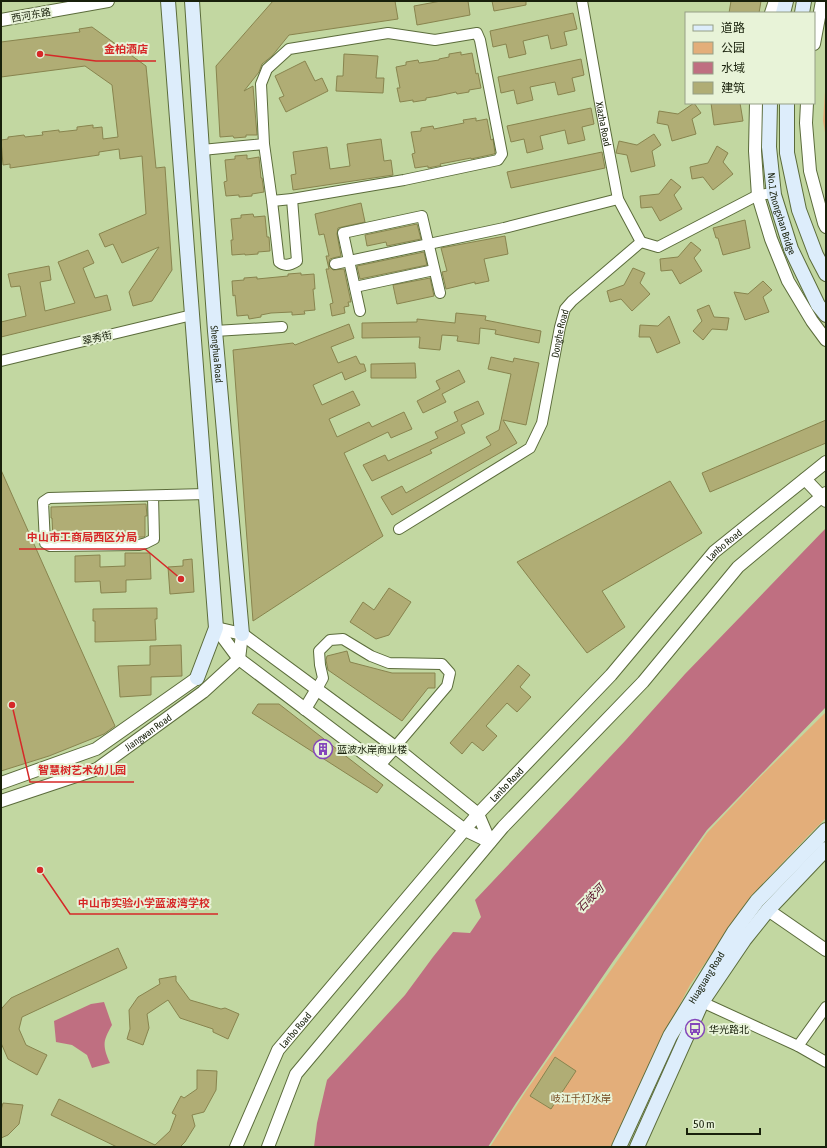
<svg xmlns="http://www.w3.org/2000/svg" width="827" height="1148" font-family="'Asap Condensed','Noto Sans SC',sans-serif">
<rect width="100%" height="100%" fill="#c2d7a1"/>
<g fill="#e3ae7a">
<polygon points="826,77 826,138 823,121"/>
<polygon points="826,712 826,818 807,837 751,896 690,985 657,1048 612,1147 490,1147 526,1091 707,833 759,778"/>
</g>
<g fill="#bf6f81">
<polygon points="826,528 826,707 707,830 614,960 516,1103 488,1147 314,1147 317,1123 327,1080 405,995 433,957 453,932 470,933 481,917 475,900 625,741 685,674"/>
<path d="M104 1002 112 1025C103 1041 102 1045 110 1063L92 1068 87 1055 72 1045 56 1042 54 1021 91 1004Z"/>
</g>
<g fill="#b0ad75" stroke="#88844e">
<polygon points="273,1 395,1 398,19 289,35 272,56 262,64 259,72 244,91 253,86 257,135 246,135 246,137 234,138 233,136 220,137 216,66"/>
<polygon points="441,1 468,1 470,15 417,25 414,6"/>
<polygon points="492,1 526,1 526,5 494,11"/>
<polygon points="731,1 761,1 759,13 729,13"/>
<polygon points="573,13 577,29 564,32 567,45 551,49 548,35 523,41 526,54 509,58 506,44 493,47 490,31"/>
<polygon points="92,27 146,66 156,168 165,167 172,270 152,301 133,306 129,292 159,247 122,263 113,244 105,247 99,234 146,214 142,156 120,159 119,149 99,152 99,155 31,165 10,168 10,164 3,165 1,140 8,139 8,137 24,135 25,137 43,135 42,132 59,130 59,132 77,130 77,127 93,125 93,128 102,127 103,139 118,137 112,85 85,66 1,77 1,42 80,32 79,29"/>
<polygon points="461,52 461,55 472,53 476,74 478,73 481,88 469,90 469,92 457,94 456,92 438,96 426,98 426,100 413,102 413,100 400,102 397,88 400,88 396,67 406,65 406,62 418,60 419,63 439,60 439,59 449,57 449,54"/>
<polygon points="344,54 378,56 376,78 384,78 383,93 336,91 337,76 343,76"/>
<polygon points="581,59 584,75 572,78 575,91 558,95 555,82 530,87 533,100 517,104 514,90 501,93 498,77"/>
<polygon points="305,61 315,81 322,78 328,91 286,112 279,98 284,96 275,76"/>
<polygon points="694,103 701,113 692,119 696,134 672,141 668,125 657,123 659,111 678,114"/>
<polygon points="711,103 740,103 743,121 714,125"/>
<polygon points="591,108 594,124 582,127 585,140 568,144 565,130 540,136 543,149 527,153 524,139 511,142 507,126"/>
<polygon points="476,118 476,121 487,119 491,140 493,139 495,153 494,154 471,159 471,158 440,164 441,166 438,166 428,168 428,166 415,168 412,154 415,153 411,132 421,131 421,128 433,126 434,129 464,123 463,120"/>
<polygon points="654,134 661,145 652,151 655,166 631,172 627,155 616,153 619,141 637,145"/>
<polygon points="381,139 384,161 391,160 393,175 293,190 291,175 296,174 293,152 327,147 330,169 350,166 347,144"/>
<polygon points="717,146 728,153 723,162 733,174 713,190 703,177 692,179 690,167 708,163"/>
<polygon points="602,152 605,168 511,188 507,172"/>
<polygon points="247,155 247,159 259,157 261,178 262,178 264,192 252,194 252,196 239,197 239,195 226,196 224,182 227,181 225,160 235,159 235,156"/>
<polygon points="671,179 681,187 674,195 682,209 660,221 652,207 641,208 640,196 659,194"/>
<polygon points="361,203 365,222 342,227 338,228 337,234 341,256 333,258 330,259 329,262 329,266 333,270 344,269 351,302 348,302 349,306 344,307 345,313 332,316 330,304 333,303 326,269 329,269 326,256 329,256 324,234 319,235 315,214"/>
<polygon points="253,214 254,217 265,216 267,237 269,237 270,251 258,252 258,254 245,255 245,254 232,255 231,240 233,240 231,219 241,218 241,215"/>
<polygon points="745,220 750,248 723,255 718,238 716,238 713,228"/>
<polygon points="417,224 421,239 387,246 386,242 367,246 365,235"/>
<polygon points="505,236 508,254 484,259 489,281 475,284 475,282 446,289 442,272 447,271 441,248"/>
<polygon points="691,242 701,250 694,258 702,271 680,284 672,270 661,271 660,259 678,257"/>
<polygon points="88,250 94,263 83,268 95,298 107,295 111,310 1,337 1,322 26,316 20,286 11,287 8,274 49,266 51,280 40,282 45,311 75,303 58,262"/>
<polygon points="424,252 427,265 360,279 357,266"/>
<polygon points="633,268 645,273 640,283 650,294 632,311 621,299 610,302 607,291 624,285"/>
<polygon points="301,273 301,275 314,274 315,289 313,289 315,310 304,311 305,314 292,315 292,312 271,313 261,315 261,317 249,319 248,315 237,316 235,295 233,296 232,281 244,280 244,278 257,277 257,279 288,276 288,274"/>
<polygon points="430,278 434,296 397,304 393,285"/>
<polygon points="763,281 772,290 763,297 769,312 745,320 734,292 748,294"/>
<polygon points="709,305 714,317 729,318 727,330 712,329 703,340 693,331 702,321 697,310"/>
<polygon points="456,313 486,316 485,320 541,331 539,343 495,334 496,330 480,328 479,344 457,341 458,336 442,335 440,350 419,348 420,337 362,338 362,323 417,322 417,319 455,323"/>
<polygon points="669,316 680,343 657,353 650,337 639,337 640,325 658,326"/>
<polygon points="349,324 354,338 331,347 338,363 356,356 360,364 364,364 366,371 345,380 342,372 313,385 322,405 353,391 360,405 329,419 337,437 369,422 372,427 404,412 412,429 391,438 388,432 344,453 383,536 253,621 233,350 293,343 295,345"/>
<polygon points="491,357 513,362 514,358 539,363 526,425 503,420 517,443 392,515 381,497 402,486 406,493 491,445 486,437 499,430 511,374 488,369"/>
<polygon points="415,363 416,378 371,378 371,364"/>
<polygon points="459,370 465,382 442,394 446,402 423,413 417,401 440,389 436,381"/>
<polygon points="478,401 484,414 461,425 465,433 430,450 432,453 372,481 363,465 385,455 388,461 438,438 435,432 458,421 454,412"/>
<polygon points="826,420 826,443 710,492 702,473"/>
<polygon points="1,470 115,726 104,734 49,756 1,771"/>
<polygon points="670,481 702,533 602,591 625,627 587,653 517,562"/>
<polygon points="146,504 147,516 145,516 145,536 144,537 53,539 52,518 51,518 51,507"/>
<polygon points="125,553 150,553 151,579 126,580 126,592 101,593 100,581 75,582 75,556 100,555 100,567 125,566"/>
<polygon points="192,559 194,592 170,594 168,567 183,566 183,560"/>
<polygon points="389,588 411,602 389,635 376,639 350,622 363,602 374,610"/>
<polygon points="157,608 157,619 155,619 156,640 95,642 95,621 93,621 93,609"/>
<polygon points="181,645 182,676 151,677 151,695 120,697 118,666 150,665 150,646"/>
<polygon points="347,651 350,662 392,673 435,673 435,688 428,688 402,721 328,670 326,660 327,656"/>
<polygon points="518,665 530,675 520,687 531,697 517,712 507,703 486,726 497,736 483,751 472,742 462,754 450,743"/>
<polygon points="258,704 279,704 383,785 377,793 252,713"/>
<polygon points="118,948 127,968 22,1017 19,1029 26,1045 47,1055 37,1075 8,1059 1,1043 1,1013 2,1008 11,998"/>
<polygon points="176,976 176,981 190,1000 221,1009 225,1008 239,1014 228,1039 213,1032 213,1029 180,1018 168,1000 147,1014 149,1028 143,1045 127,1039 130,1029 129,1010 138,997 160,984 159,979"/>
<polygon points="555,1057 576,1071 551,1109 530,1096"/>
<polygon points="197,1070 217,1071 216,1090 204,1112 192,1115 195,1126 185,1142 180,1147 117,1147 51,1115 59,1099 155,1145 170,1131 176,1115 172,1113 181,1096 184,1098 197,1089"/>
<polygon points="3,1103 23,1105 19,1124 8,1135 1,1138 1,1110"/>
</g>
<g fill="none" stroke-linecap="round" stroke-linejoin="round">
<g stroke="#5b6c3b" stroke-width="12">
<g id="minor">
<path id="s1" d="M582 1 601 109 618 199 641 242"/>
<polyline points="202,150 264,144 261,84 267,69 289,49 388,33 435,40 477,33 480,40 502,154 498,160 404,180 292,199 272,201 264,144"/>
<path d="M272 201 279 262C285 267 291 265 297 261L292 199"/>
<polyline points="641,242 658,247 758,195 774,193"/>
<polyline points="335,264 504,228 618,199"/>
<polyline points="355,287 434,270"/>
<polyline points="360,311 343,233 422,216 440,293"/>
<polyline points="215,331 282,327"/>
<polyline points="1,361 192,315"/>
<polyline points="153,496 154,539 146,543 139,545 50,546 45,543 43,502 49,498 206,494"/>
<path id="s2" d="M399 529 530 448 542 423 560 327 565 309 572 301 641 242"/>
<polyline points="317,689 323,678 320,665 319,651 330,640 343,639 371,656 389,663 442,664 450,673 447,686 395,747"/>
<polyline points="702,1002 798,1046 826,1062"/>
<polyline points="798,1046 826,1007"/>
</g>
</g>
<g stroke="#5b6c3b" stroke-width="14">
<g id="tertiary">
<polyline points="771,13 775,1"/>
<polyline points="1,20 108,1"/>
<polyline points="814,44 822,1"/>
<polyline points="756,103 755,151 758,196 771,239 788,281 812,321 826,340"/>
<polyline points="807,103 806,123 810,171 824,223 826,227"/>
<polyline points="805,479 826,501"/>
<polygon points="216,628 242,634 395,747 478,814 490,842 465,830 239,659"/>
<polyline points="305,709 317,689"/>
<polyline points="379,765 395,747"/>
<polyline points="1,783 96,749 197,678"/>
<path id="s3" d="M1 801 97 769 203 692 239 659 242 634"/>
<polyline points="768,910 826,950"/>
<path id="s4" d="M236 1147 278 1050 478 814 611 675 714 552 826 462"/>
<polyline points="268,1147 296,1074 503,827 643,682 738,567 826,493"/>
</g>
</g>
<g stroke="#5b6c3b" stroke-width="16">
<g id="secondary">
<polyline points="168,1 216,628 197,678"/>
<path id="s5" d="M192 1 202 150 215 331 242 634"/>
<polyline points="783,13 786,1"/>
<polyline points="802,13 804,1"/>
<path id="s6" d="M770 103 769 147 774 195 791 249 818 305 826 315"/>
<polyline points="787,103 787,153 799,210 816,255 826,274"/>
<path id="s7" d="M619 1147 670 1036 734 932 757 901 826 830"/>
<polyline points="637,1147 702,1002 744,940 768,910 826,849"/>
</g>
</g>
<use href="#minor" stroke="#fff" stroke-width="10"/>
<use href="#tertiary" stroke="#fff" stroke-width="12"/>
<use href="#secondary" stroke="#ddedfb" stroke-width="14"/>
</g>
<defs>
<g id="building-ring" transform="scale(1)"><circle r="9.5" fill="#e8f3d8" stroke="#8446bb" stroke-width="1.5"/><path d="M-4-6H4V6H1V3H-1V6H-4ZM-2.5-4.3h1.7v1.8h-1.7ZM.8-4.3h1.7v1.8H.8ZM-2.5-1h1.7V.8h-1.7ZM.8-1h1.7V.8H.8Z" fill="#8446bb"/></g>
<g id="bus-ring" transform="scale(1)"><circle r="9.5" fill="#e8f3d8" stroke="#8446bb" stroke-width="1.5"/><path d="M-5-6H5V4H4V6H2V4H-2V6H-4V4H-5ZM-3.5-4V0h7V-4ZM-3.5 1.2v1.5H-2V1.2ZM2 1.2v1.5H3.5V1.2Z" fill="#8446bb"/></g>
</defs>
<g fill-rule="evenodd">
<use href="#building-ring" x="323" y="749"/>
<use href="#bus-ring" x="695" y="1029"/>
</g>
<g text-anchor="middle" dominant-baseline="central" stroke-width="4" stroke-linejoin="round" paint-order="stroke">
<g font-size="10" fill="#18200b" stroke="#e8f3d8">
<text transform="translate(31 15) rotate(-10)">西河东路</text>
<text stroke="none"><textPath href="#s1" startOffset="125">Xiazha Road</textPath></text>
<text stroke="none"><textPath href="#s6" startOffset="112">No.1 Zhongshan Bridge</textPath></text>
<text stroke="none"><textPath href="#s2" startOffset="273">Donghe Road</textPath></text>
<text transform="translate(97 338) rotate(-13)">翠秀街</text>
<text stroke="none"><textPath href="#s5" startOffset="354">Shenghua Road</textPath></text>
<text stroke="none"><textPath href="#s4" startOffset="780">Lanbo Road</textPath></text>
<text stroke="none"><textPath href="#s3" startOffset="164">Jiangwan Road</textPath></text>
<text stroke="none"><textPath href="#s4" startOffset="456">Lanbo Road</textPath></text>
<text stroke="none"><textPath href="#s7" startOffset="191">Huaguang Road</textPath></text>
<text stroke="none"><textPath href="#s4" startOffset="132">Lanbo Road</textPath></text>
</g>
<g font-size="10" fill="#18200b" stroke="#e8f3d8" text-anchor="start">
<text x="337" y="749">蓝波水岸商业楼</text>
<text x="709" y="1029">华光路北</text>
</g>
<g font-size="10" fill="#754c21" stroke="#e8f3d8">
<text x="581" y="1098">岐江千灯水岸</text>
</g>
<g font-size="11" font-style="italic" fill="#570d27" stroke="#e8f3d8">
<text transform="translate(590 898) rotate(-45)">石岐河</text>
</g>
</g>
<path fill="none" stroke="#d62828" stroke-width="1.5" d="M40 54L96 61H156M181 579L145 549H19M12 705L30 782H134M40 870L70 914H218"/>
<g fill="#d62828" stroke="#e8f3d8" stroke-width="1.5">
<circle cx="40" cy="54" r="4"/>
<circle cx="181" cy="579" r="4"/>
<circle cx="12" cy="705" r="4"/>
<circle cx="40" cy="870" r="4"/>
</g>
<g font-size="11" text-anchor="middle" font-weight="bold" fill="#d62828" stroke="#e8f3d8" stroke-width="4" stroke-linejoin="round" paint-order="stroke">
<text x="126" y="53">金柏酒店</text>
<text x="82" y="541">中山市工商局西区分局</text>
<text x="82" y="774">智慧树艺术幼儿园</text>
<text x="144" y="907">中山市实验小学蓝波湾学校</text>
</g>
<rect width="827" height="1148" fill="none" stroke="#18200b" stroke-width="4"/>
<rect x="685" y="12" width="130" height="92" fill="#e8f3d8" stroke="#959f86"/>
<rect x="693" y="25" width="20" height="6" fill="#ddedfb" stroke="#959f86"/>
<text x="721" y="32" font-size="12" fill="#18200b">道路</text>
<rect x="693" y="42" width="20" height="12" fill="#e3ae7a" stroke="#959f86"/>
<text x="721" y="52" font-size="12" fill="#18200b">公园</text>
<rect x="693" y="62" width="20" height="12" fill="#bf6f81" stroke="#959f86"/>
<text x="721" y="72" font-size="12" fill="#18200b">水域</text>
<rect x="693" y="82" width="20" height="12" fill="#b0ad75" stroke="#959f86"/>
<text x="721" y="92" font-size="12" fill="#18200b">建筑</text>
<path d="M687 1128v6h73v-6" fill="none" stroke="#18200b" stroke-width="2"/>
<text x="693" y="1128" font-size="12" fill="#18200b" stroke="#e8f3d8" stroke-width="3" paint-order="stroke">50 m</text>
</svg>
